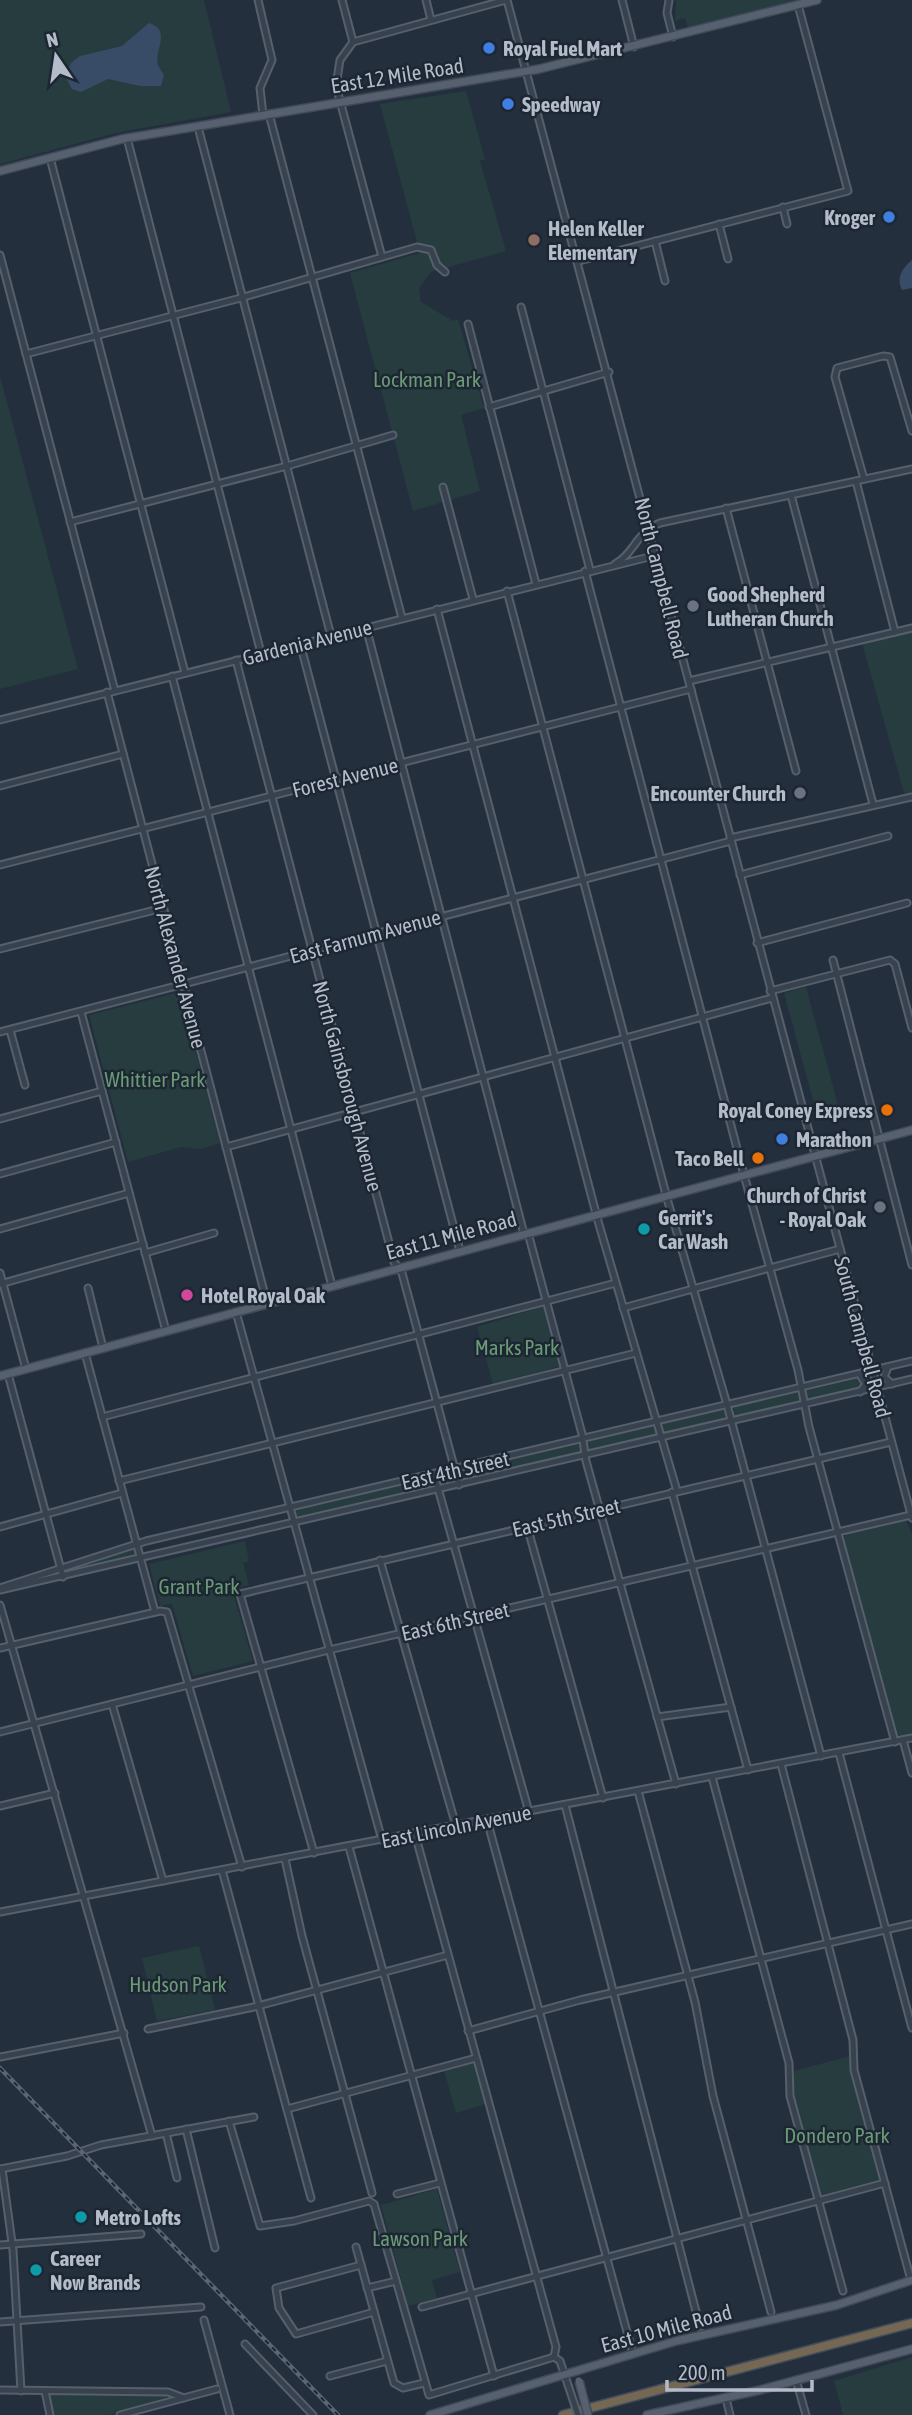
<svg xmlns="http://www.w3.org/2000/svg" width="912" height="2415" font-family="'Asap Condensed',sans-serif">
<rect width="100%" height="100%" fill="#242f3e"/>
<g fill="#263c3f">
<polygon points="0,0 204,0 231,112 116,133 0,164"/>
<polygon points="676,0 795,0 796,5 689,32 685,18 675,21"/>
<polygon points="466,91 485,159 480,161 506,251 431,272 419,288 421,302 453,321 458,319 484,408 461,415 480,491 413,511 350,273 420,253 380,104"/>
<polygon points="0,376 78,669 0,689"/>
<polygon points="912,631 912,794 905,796 862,643"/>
<polygon points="806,987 839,1109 817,1115 784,993"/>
<polygon points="180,992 220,1143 200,1149 181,1147 128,1162 89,1015"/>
<polygon points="544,1306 561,1366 493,1384 477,1327"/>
<polygon points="858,1378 864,1382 862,1388 807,1399 806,1391"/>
<polygon points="797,1392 801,1402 733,1417 734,1407"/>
<polygon points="721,1410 725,1412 727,1420 663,1433 663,1424"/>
<polygon points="653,1426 657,1436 592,1452 588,1450 588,1441"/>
<polygon points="577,1444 581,1447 581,1454 462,1480 462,1471"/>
<polygon points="430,1478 434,1488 296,1518 296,1509"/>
<polygon points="906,1520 912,1534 912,1734 901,1737 896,1733 843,1539 846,1534"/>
<polygon points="245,1541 249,1561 243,1563 249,1585 232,1589 253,1661 193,1676 172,1604 160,1606 149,1564"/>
<polygon points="134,1549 137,1557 66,1572 68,1570"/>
<polygon points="199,1946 215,2010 157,2021 142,1958"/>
<polygon points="850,2056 880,2180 822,2195 793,2093 794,2071"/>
<polygon points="474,2062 486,2104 456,2113 444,2070"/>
<polygon points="437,2189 460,2272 432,2280 437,2299 408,2306 381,2205"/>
<polygon points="912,2357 912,2415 843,2415 834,2381"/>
<polygon points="48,2394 165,2395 167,2397 165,2400 109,2415 53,2415"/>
</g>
<g fill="#394c67">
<path d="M149 23C172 30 154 50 158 65 159 68 162 72 164 75L161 86H140L108 79 81 92 72 89 65 76 71 63 80 56 122 46Z"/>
<path d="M912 260V288L902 290C896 278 902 268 912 260Z"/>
</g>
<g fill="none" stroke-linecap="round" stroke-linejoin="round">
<g stroke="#565f6c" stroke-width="9">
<g id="minor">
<polyline points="258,0 272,60 260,88 263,115"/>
<polyline points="342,0 353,42 340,60 336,86 382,257"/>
<polyline points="426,0 431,20"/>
<polyline points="507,0 912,1518"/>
<polyline points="622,0 634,47"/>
<polyline points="669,0 667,13 673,37"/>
<polyline points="353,42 506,0"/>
<polyline points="269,114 402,618"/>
<polyline points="198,127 331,636"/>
<polyline points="127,138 261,653"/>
<polyline points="50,158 185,673"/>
<polyline points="783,207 787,224"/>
<polyline points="719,224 728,259"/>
<polyline points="655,241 665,281"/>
<polyline points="0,255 115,691"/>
<polyline points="579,261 848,191 798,5"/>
<polyline points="521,307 590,570"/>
<polyline points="468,324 536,584"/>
<polyline points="26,354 237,299 417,247 431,250 437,265 445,272"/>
<polyline points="489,407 609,372"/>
<polyline points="864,479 835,377 837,368 883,356 890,357 912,431"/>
<polyline points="856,481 895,632"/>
<polyline points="443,487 473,599"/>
<polyline points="791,495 873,804"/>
<polyline points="726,508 796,771"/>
<polyline points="70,522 287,466 393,435"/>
<path d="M615 564C635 553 635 533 660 523L912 469"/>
<polyline points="585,571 744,1175 798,1370 809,1427 895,1742"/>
<polyline points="507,591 668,1202 726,1401 821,1756"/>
<polyline points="437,609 598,1221 677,1491"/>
<polyline points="366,627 524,1234"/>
<polyline points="300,643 460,1251"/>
<polyline points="236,660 394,1262 402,1273 459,1485"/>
<polyline points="172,676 332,1286"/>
<polyline points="689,681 912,628"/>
<polyline points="107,692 267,1303"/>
<polyline points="0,720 657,555"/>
<polyline points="0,786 123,754"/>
<polyline points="730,838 912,797"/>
<polyline points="0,865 691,689"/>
<polyline points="740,875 888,836"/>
<polyline points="757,943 907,903"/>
<polyline points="0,949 163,908"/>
<polyline points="833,960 912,1265"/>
<polyline points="770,991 890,960 895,964 912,1028"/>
<polyline points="81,1012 166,1331"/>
<polyline points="10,1030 25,1085"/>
<polyline points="0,1032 731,841"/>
<polyline points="0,1119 102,1091"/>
<polyline points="226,1147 772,998"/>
<polyline points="0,1174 116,1142"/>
<polyline points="0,1229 129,1193"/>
<polyline points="528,1233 582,1434 586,1461 676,1784"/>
<polyline points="145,1253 214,1233"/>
<polyline points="0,1273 26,1369"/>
<polyline points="0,1284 143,1244"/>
<polyline points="88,1288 103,1348"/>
<polyline points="623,1308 840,1249"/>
<polyline points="236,1312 382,1840"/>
<polyline points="85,1353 155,1612"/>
<polyline points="888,1367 884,1377 892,1384"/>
<polyline points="8,1374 63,1577"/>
<polyline points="860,1375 866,1384 860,1392"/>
<polyline points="102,1417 616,1283"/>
<polyline points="434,1474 529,1812"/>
<polyline points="119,1481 636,1353"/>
<polyline points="672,1492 748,1770"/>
<polyline points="527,1526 603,1798"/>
<polyline points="0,1527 122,1493"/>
<polyline points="380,1560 456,1826"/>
<polyline points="0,1588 146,1541 912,1361"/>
<polyline points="0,1590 912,1379"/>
<polyline points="0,1605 152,2136"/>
<polyline points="0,1648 160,1611 167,1612 242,1867"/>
<polyline points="112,1704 163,1881"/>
<polyline points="657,1717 731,1707"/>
<polyline points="0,1732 333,1649 911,1515"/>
<polyline points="903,1740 912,1773"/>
<polyline points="839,1753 912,2028"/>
<polyline points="781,1764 853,2040 854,2070 911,2280"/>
<polyline points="712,1777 789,2063 790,2096 843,2291"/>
<polyline points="638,1791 695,2002 713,2096 771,2312"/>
<polyline points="565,1805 700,2327"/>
<polyline points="0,1806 55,1793"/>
<polyline points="487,1820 633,2354"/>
<polyline points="415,1834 556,2347 554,2357"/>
<polyline points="349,1847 494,2376"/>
<polyline points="314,1853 240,1594 891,1442"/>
<polyline points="285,1859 302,1936 372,2193"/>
<polyline points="222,1870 311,2198"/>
<polyline points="0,1912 912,1738"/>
<polyline points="148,2029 254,2007 448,1955"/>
<polyline points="468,2031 580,2000 912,1924"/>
<polyline points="0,2057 124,2033"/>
<polyline points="287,2109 476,2058"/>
<polyline points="229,2121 260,2226 294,2221 369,2201 374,2204 429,2395 554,2357"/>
<polyline points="186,2129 215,2248"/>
<polyline points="166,2133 177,2178"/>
<polyline points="0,2169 67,2156 101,2145 254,2117"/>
<polyline points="2,2169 13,2250 21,2391"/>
<polyline points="397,2194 440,2183"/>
<polyline points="0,2245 141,2234"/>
<polyline points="356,2247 394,2383 403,2388 424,2383"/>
<polyline points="361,2265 276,2288 279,2308 296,2334 374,2312"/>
<polyline points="367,2288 396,2281"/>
<polyline points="422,2307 885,2183"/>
<polyline points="204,2320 230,2415"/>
<polyline points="0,2322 201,2307"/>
<polyline points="245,2344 313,2415"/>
<polyline points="554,2357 560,2361 568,2385"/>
<polyline points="330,2376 387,2361"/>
<polyline points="796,2380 806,2415"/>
<polyline points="0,2390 168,2392 184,2398"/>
<polyline points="45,2391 50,2415"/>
<polyline points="726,2398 730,2415"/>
<polyline points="120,2415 217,2389"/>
</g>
</g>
<g stroke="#414a57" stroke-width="10">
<g id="major">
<polyline points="0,171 122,139 539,69 817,0"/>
<polyline points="0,1376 912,1130"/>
<polyline points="430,2415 676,2341 837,2305 912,2280"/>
<polyline points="647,2415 760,2390 912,2349"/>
</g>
</g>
<g stroke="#434c59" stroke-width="11">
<polyline id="highway" points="563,2415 912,2323"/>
</g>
<use href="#minor" stroke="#38414e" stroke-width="5"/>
<use href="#major" stroke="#56606e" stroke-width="7"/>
<use href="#highway" stroke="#746855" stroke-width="8"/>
<g stroke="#5a6575" stroke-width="4.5">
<polyline id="rail" points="0,2068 338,2415"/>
</g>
<use href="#rail" stroke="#1d2633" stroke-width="2" stroke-dasharray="5" stroke-linecap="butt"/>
<g stroke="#565f6c" stroke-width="9" stroke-linecap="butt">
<polyline id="minor-bridge" points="568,2385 578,2415"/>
</g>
<g stroke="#414a57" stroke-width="10" stroke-linecap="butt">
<polyline id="major-bridge" points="579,2381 588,2415"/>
</g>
<use href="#minor-bridge" stroke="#38414e" stroke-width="5"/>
<use href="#major-bridge" stroke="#56606e" stroke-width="7"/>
</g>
<g fill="#3f7fe0" stroke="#1d2633" stroke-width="2.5">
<circle cx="489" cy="48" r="7"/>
<circle cx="508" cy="104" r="7"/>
<circle cx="889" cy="217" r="7"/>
<circle cx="782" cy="1139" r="7"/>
</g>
<circle fill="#8d6e63" stroke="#1d2633" stroke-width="2.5" cx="534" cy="240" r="7"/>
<g fill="#6b7280" stroke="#1d2633" stroke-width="2.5">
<circle cx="693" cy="606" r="7"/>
<circle cx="800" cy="793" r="7"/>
<circle cx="880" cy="1207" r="7"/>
</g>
<g fill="#e8710a" stroke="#1d2633" stroke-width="2.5">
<circle cx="887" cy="1110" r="7"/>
<circle cx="758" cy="1158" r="7"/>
</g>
<g fill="#0f9aa8" stroke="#1d2633" stroke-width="2.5">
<circle cx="644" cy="1229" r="7"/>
<circle cx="81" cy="2217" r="7"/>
<circle cx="36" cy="2270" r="7"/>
</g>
<circle fill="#d1479c" stroke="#1d2633" stroke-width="2.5" cx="187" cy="1295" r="7"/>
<g text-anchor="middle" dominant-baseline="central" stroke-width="5" stroke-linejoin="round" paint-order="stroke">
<g font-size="21" font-weight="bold" fill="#b4bcc9" stroke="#1d2633" text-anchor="start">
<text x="503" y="48">Royal Fuel Mart</text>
<text x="522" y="104">Speedway</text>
<text x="875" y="217" text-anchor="end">Kroger</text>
<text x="548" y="228">Helen Keller<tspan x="548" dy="24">Elementary</tspan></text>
<text x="707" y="594">Good Shepherd<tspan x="707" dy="24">Lutheran Church</tspan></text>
<text x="786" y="793" text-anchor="end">Encounter Church</text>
<text x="873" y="1110" text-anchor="end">Royal Coney Express</text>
<text x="796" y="1139">Marathon</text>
<text x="744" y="1158" text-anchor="end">Taco Bell</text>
<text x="866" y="1195" text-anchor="end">Church of Christ<tspan x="866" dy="24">- Royal Oak</tspan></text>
<text x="658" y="1217">Gerrit's<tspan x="658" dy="24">Car Wash</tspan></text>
<text x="201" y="1295">Hotel Royal Oak</text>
<text x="95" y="2217">Metro Lofts</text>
<text x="50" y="2258">Career<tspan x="50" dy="24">Now Brands</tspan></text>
</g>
<g font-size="21" fill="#b4bcc9" stroke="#1d2633">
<text transform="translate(397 75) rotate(-9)">East 12 Mile Road</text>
<text transform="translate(662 578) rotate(76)">North Campbell Road</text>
<text transform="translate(307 642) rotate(-14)">Gardenia Avenue</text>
<text transform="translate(345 777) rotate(-14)">Forest Avenue</text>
<text transform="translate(365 936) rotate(-15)">East Farnum Avenue</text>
<text transform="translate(176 957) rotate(75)">North Alexander Avenue</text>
<text transform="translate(348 1086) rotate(75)">North Gainsborough Avenue</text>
<text transform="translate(451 1235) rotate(-15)">East 11 Mile Road</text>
<text transform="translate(863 1337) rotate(75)">South Campbell Road</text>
<text transform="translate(455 1470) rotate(-13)">East 4th Street</text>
<text transform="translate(566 1517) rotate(-13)">East 5th Street</text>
<text transform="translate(455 1621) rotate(-13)">East 6th Street</text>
<text transform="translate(456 1826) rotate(-11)">East Lincoln Avenue</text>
<text transform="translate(666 2328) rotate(-15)">East 10 Mile Road</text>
</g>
<g font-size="21" fill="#6b9a76" stroke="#1d2633">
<text x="427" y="379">Lockman Park</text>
<text x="155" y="1079">Whittier Park</text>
<text x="517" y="1347">Marks Park</text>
<text x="199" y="1586">Grant Park</text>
<text x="178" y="1984">Hudson Park</text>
<text x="837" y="2135">Dondero Park</text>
<text x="420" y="2238">Lawson Park</text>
</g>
</g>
<g transform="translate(56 56) rotate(347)" stroke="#1d2633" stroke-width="5" paint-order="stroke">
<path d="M0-5L12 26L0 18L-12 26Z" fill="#b4bcc9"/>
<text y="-10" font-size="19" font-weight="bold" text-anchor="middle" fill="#b4bcc9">N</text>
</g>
<path d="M667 2380v10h145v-10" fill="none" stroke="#b4bcc9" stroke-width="3.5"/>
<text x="678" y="2380" font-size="21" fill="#b4bcc9" stroke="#1d2633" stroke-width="5" paint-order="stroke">200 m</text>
</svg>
